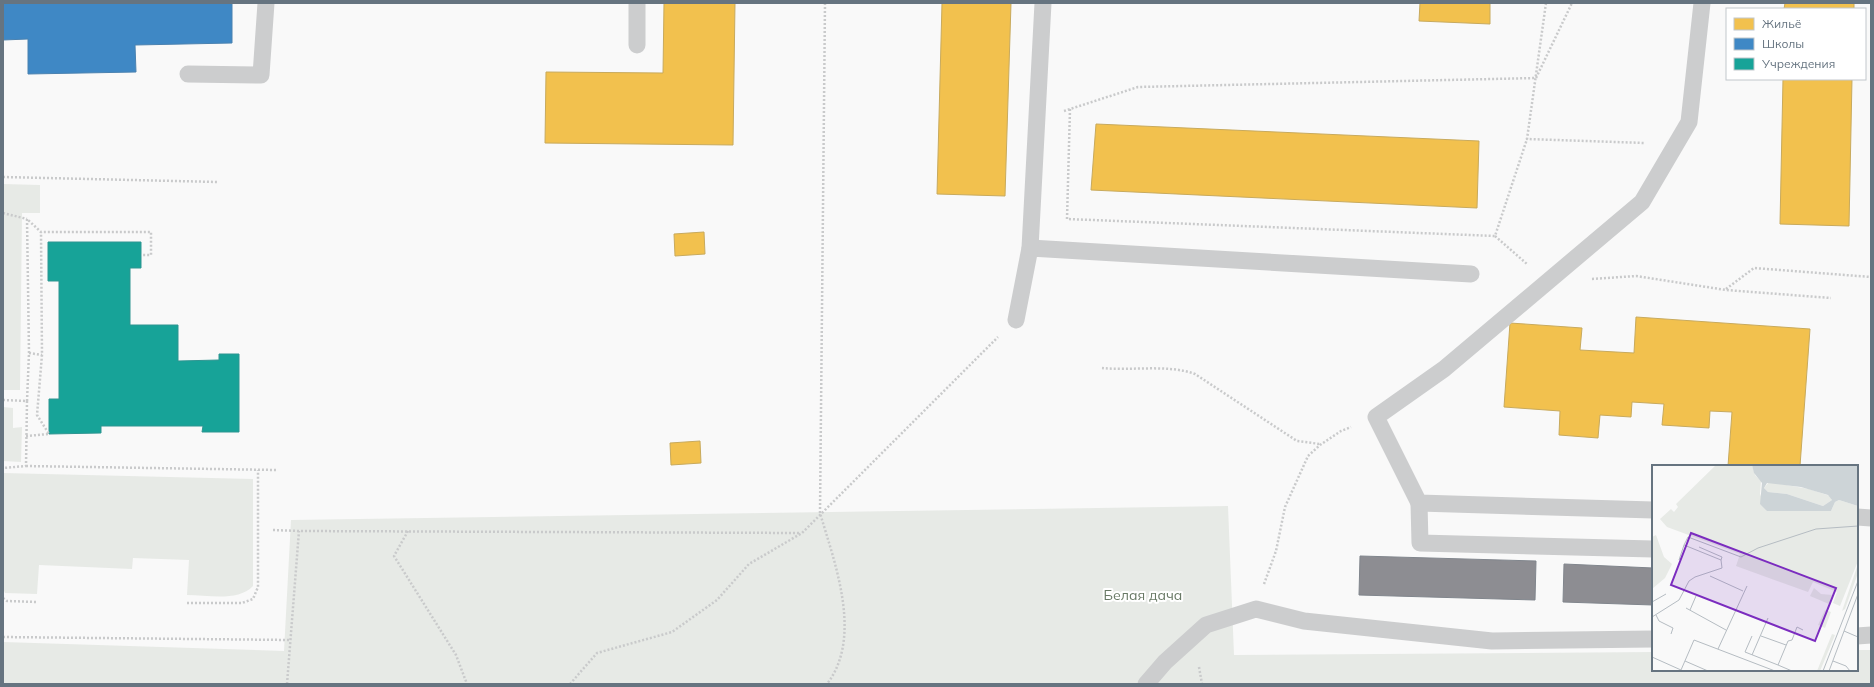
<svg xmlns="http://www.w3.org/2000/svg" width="1874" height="687" font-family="Mulish,sans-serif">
<rect width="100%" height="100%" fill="#f9f9f9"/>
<g fill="#e7eae6">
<polygon points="3,184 40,185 40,213 22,213 20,390 3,390"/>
<polygon points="3,407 13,408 13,428 22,427 21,462 3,461"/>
<path d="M3 473 253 479V586C238 602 208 595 187 595L189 560 133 558 132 569 39 565 37 594 5 593 3 589Z"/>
<polygon points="1228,506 1234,655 1653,652 1653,670 1857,670 1857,650 1871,650 1871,684 3,684 3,642 284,651 291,520"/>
</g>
<g fill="#f2c14e" stroke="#c8aa5d">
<polygon points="664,3 735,3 733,145 545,143 546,72 663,73"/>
<polygon points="942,3 1011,3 1005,196 937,194"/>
<polygon points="1420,3 1490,3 1490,24 1419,21"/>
<polygon points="1785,3 1854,3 1854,9 1784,9"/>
<polygon points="1783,79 1852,79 1849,226 1780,224"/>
<polygon points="1096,124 1479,141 1477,208 1091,190"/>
<polygon points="704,232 705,254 675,256 674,234"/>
<polygon points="1636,317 1810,329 1800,466 1728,466 1732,412 1710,411 1709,428 1662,425 1664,404 1632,402 1631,417 1600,415 1598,438 1559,435 1560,411 1504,407 1510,323 1582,328 1580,350 1634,353"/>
<polygon points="700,441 701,463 671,465 670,443"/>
</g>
<polygon fill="#3f88c5" stroke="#4b82b0" points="3,3 232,3 232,43 135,45 136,72 28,74 28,39 3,40"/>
<polygon fill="#17a398" stroke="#2f9591" points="48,242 141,242 141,268 130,268 130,325 178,325 178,361 219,360 219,354 239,354 239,432 202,432 203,426 101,426 101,433 49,434 49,399 59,399 59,281 48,281"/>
<g fill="#8d8d92" stroke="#81868d">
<polygon points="1360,556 1536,561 1535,600 1359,595"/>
<polygon points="1564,564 1653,568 1653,605 1563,602"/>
</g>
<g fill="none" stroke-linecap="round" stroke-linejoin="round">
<g stroke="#c9cacb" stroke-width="2.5" stroke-dasharray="2 2" stroke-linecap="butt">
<path d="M825 3 820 513C835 564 863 637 827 684"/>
<polyline points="1546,3 1527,139 1645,143"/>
<polyline points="1070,109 1067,219 1495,236 1527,139"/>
<polyline points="1064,111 1138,87 1536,78 1572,3"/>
<polyline points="3,177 218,182"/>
<polyline points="3,213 27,219"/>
<polyline points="1495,236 1527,264"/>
<polyline points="1592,279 1636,276 1726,290 1831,298"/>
<polyline points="1726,289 1754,268 1871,277"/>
<polyline points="29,353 42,355"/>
<path d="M1102 368C1131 371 1168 364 1195 374L1297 441 1320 444"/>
<polyline points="3,400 27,401 26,466 3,468"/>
<polyline points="27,401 29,353 27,219 41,232 151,232 151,255 141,255"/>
<polyline points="26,436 49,434 37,415 42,355 41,232"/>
<polyline points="26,466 277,470"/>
<polyline points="273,530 299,531 801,533"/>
<polyline points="408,531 394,556 456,655 467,684"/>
<polyline points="1264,584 1276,551 1285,507 1308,456 1320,445 1341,431 1351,427"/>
<polyline points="3,598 7,601 37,602"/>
<polyline points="187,603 242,603 253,599 258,587 258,470"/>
<polyline points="3,637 290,640"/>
<polyline points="1199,667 1202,684"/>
<polyline points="287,684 299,531"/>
<polyline points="570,684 597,653 672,632 717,600 749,564 802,533 998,337"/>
</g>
<g stroke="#cccdce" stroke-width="17">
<polyline points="637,3 637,45"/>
<polyline points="188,74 261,75 266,3"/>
<polyline points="1030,248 1471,274"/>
<polyline points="1016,320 1030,248 1043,3"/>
<polyline points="1419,503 1420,543 1653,549"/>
<polyline points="1653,510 1419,503 1376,417 1444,369 1642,202 1689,122 1702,3"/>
<polyline points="1857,517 1871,518"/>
<polyline points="1857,636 1871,635"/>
<polyline points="1146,684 1165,662 1206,625 1256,609 1304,621 1492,641 1653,639"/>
</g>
</g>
<g text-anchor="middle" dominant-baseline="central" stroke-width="4" stroke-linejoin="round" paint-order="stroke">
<g font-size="14" fill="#687965" stroke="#fff">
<text x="1143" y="595">Белая дача</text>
</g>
</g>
<g transform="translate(1652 465)">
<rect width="206" height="206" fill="#f9f9f9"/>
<path d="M64 0H100L103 10 109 16 108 29 115 46H179L183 37 187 35 206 41V96L188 141 181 138 185 127 161 117 156 127 84 101 88 89 15 62 8 54 19 44 22 47 26 42 24 39ZM117 17 157 24 178 31 180 35 171 41 135 29 116 27 112 23ZM4 70 12 92 20 99 13 113 0 124V72ZM206 99V108L193 144 190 146ZM162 123 169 129 180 130 177 139 158 131ZM173 145 179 147 173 163 166 160ZM180 169 183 170 168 206H165Z" fill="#e7eae6"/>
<path d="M100 0H206V41L187 35 183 37 179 46H115L108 39 110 18 102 8ZM115 18 149 22 176 30 180 35 171 41 135 29 116 27 112 23Z" fill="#cdd4d7" fill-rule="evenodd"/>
<path fill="none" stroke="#b5bcc2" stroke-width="1" d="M47 82 70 92 69 95M27 95 32 80M58 111 91 126M0 137 14 129M34 143 74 165M38 145 44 131M4 150 7 156 21 163 19 169M0 152 27 135 37 116 43 112 70 103 69 95 32 80 36 72 89 92 106 83 164 64 206 61M192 166 206 172M100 171 93 187 126 200M109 171 134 180M66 184 95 121M100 190 116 153M0 192 29 205 42 175 123 206M33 196 56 206M181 196 194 201 198 206M140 206 126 200 136 176 140 175 145 162 151 165M171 206 206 116M177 206 206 129"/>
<path fill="#7b2cbf" fill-opacity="0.15" stroke="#7b2cbf" stroke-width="2" d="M39 68 184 123 163 176 19 120Z"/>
<rect width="206" height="206" fill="none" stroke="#667480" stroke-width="2"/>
</g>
<rect width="1874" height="687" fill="none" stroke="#667480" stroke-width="8"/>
<rect x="1726" y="8" width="140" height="72" fill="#ffffff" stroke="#c2c7cc"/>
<rect x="1734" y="18" width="20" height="12" fill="#f2c14e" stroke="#c2c7cc"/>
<text x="1762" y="28" font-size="12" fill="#667480">Жильё</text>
<rect x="1734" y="38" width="20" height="12" fill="#3f88c5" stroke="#c2c7cc"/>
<text x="1762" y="48" font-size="12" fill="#667480">Школы</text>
<rect x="1734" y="58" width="20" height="12" fill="#17a398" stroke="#c2c7cc"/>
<text x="1762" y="68" font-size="12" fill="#667480">Учреждения</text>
</svg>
